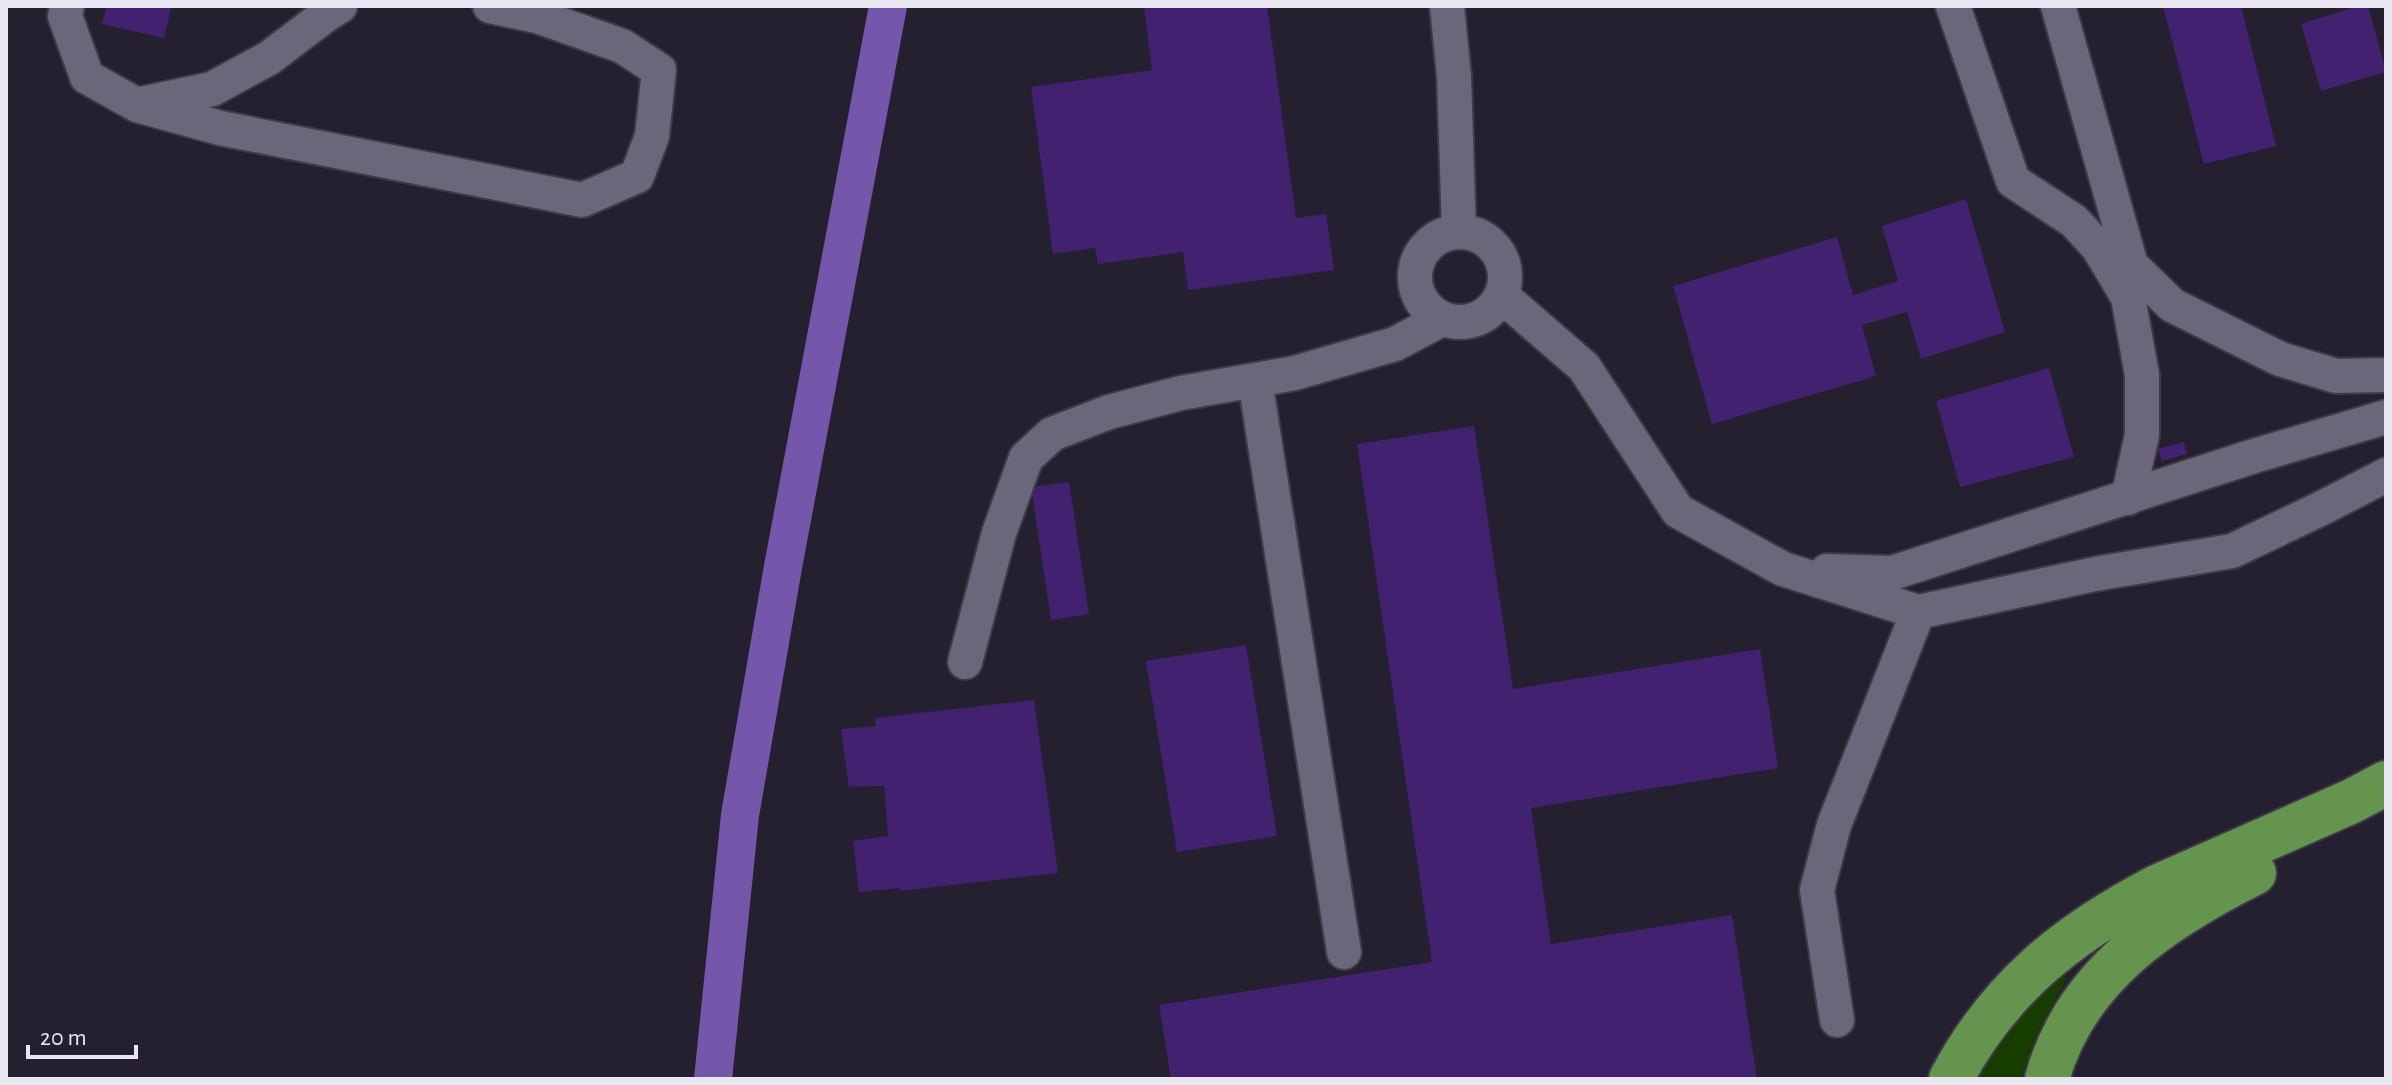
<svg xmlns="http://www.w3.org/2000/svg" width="2392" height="1085" font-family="'Alegreya Sans',sans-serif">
<rect width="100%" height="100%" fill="#252030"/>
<polygon fill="#173c00" points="2063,972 2066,976 2065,981 2037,1035 2021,1079 1971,1079 1993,1043"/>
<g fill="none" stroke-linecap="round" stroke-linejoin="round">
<polyline stroke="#7457ab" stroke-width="38" points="713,1079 740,815 783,567 888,6"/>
</g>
<g fill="#412170">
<polygon points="107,6 171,8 164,38 102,24"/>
<polygon points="1144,6 1267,6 1296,218 1326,214 1334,270 1188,290 1183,252 1098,264 1095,248 1053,254 1031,87 1152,70"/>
<polygon points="2163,6 2241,6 2276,146 2204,164"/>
<polygon points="2358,6 2368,6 2386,72 2321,91 2301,24"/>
<polygon points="1966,199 2005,332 1921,359 1907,312 1862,325 1876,376 1712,424 1673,286 1837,237 1853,295 1898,281 1882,226"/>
<polygon points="2049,368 2074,457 1960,487 1936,401"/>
<polygon points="1474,426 1513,689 1760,649 1778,768 1531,808 1551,944 1732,915 1757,1079 1171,1079 1159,1005 1432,962 1357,444"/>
<polygon points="2184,442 2187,454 2162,461 2158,449"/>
<polygon points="1069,482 1089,614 1051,620 1031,487"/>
<polygon points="1246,645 1277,836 1177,852 1146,661"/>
<polygon points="1034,700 1058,873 900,891 900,888 859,892 853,841 888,836 884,786 849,787 841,729 876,726 875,718"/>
</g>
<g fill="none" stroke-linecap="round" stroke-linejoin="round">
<g stroke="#3e3a48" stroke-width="38">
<g id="minor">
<polyline points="67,6 65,16 87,77 137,105 220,128 582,200 637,176 652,136 659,70 622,46 537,16 490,6"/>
<polyline points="1447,6 1454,76 1459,231"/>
<polyline points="1953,6 2013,181 2074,221 2098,247 2128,297 2142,375 2142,435 2128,498"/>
<polyline points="2058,6 2131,265 2172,305 2280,359 2336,376 2386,375"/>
<polyline points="141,104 212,89 269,58 327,14 340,6"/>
<circle cx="1460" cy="277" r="45"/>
<polyline points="1502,296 1584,367 1678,511 1783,569 1918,612 2095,574 2232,551 2318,510 2386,475"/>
<polyline points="1255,380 1344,952"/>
<polyline points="1827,571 1892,573 2254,456 2386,417"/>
<polyline points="965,662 999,533 1026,458 1052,434 1109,412 1181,393 1295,373 1395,344 1442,319"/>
<polyline points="1837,1020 1817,890 1834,825 1918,612"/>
</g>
</g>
<g stroke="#3e3a48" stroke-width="48">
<g id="highway">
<path d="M1951 1079C1999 988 2067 934 2157 887L2352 801 2386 783"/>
<path d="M2047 1079C2075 976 2164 918 2254 873"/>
</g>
</g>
<use href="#minor" stroke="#6b6679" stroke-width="34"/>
<use href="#highway" stroke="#65944f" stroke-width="44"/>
</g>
<rect width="2392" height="1085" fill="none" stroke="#e8e6f1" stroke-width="16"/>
<path d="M28 1045v12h108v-12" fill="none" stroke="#e8e6f1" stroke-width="4"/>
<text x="40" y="1045" font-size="24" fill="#e8e6f1" stroke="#252030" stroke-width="6" paint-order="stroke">20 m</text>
</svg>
